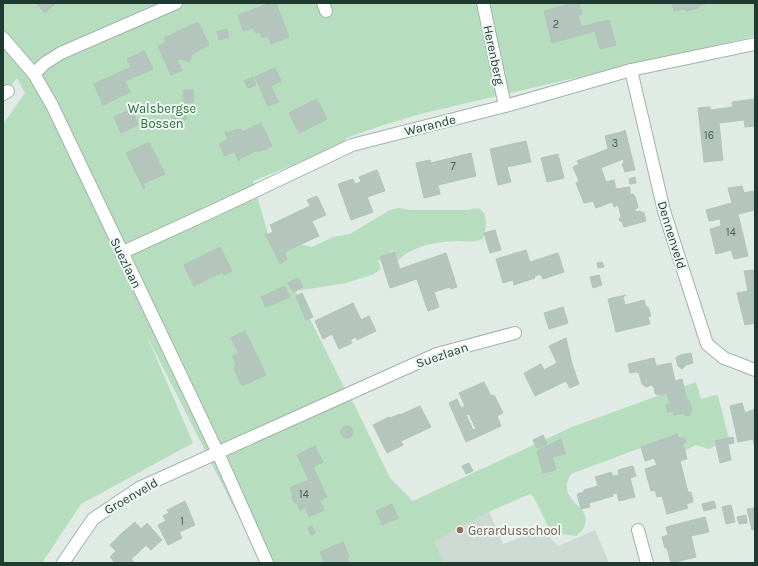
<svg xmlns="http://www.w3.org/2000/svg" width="758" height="566" font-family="Karla,sans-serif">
<rect width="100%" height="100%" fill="#dfebe4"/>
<polygon fill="#cddad3" points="483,498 503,544 543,529 558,546 595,530 609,563 439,563 421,524"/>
<path fill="#b6ddbd" d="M3 3H755V36L424 113 380 126 346 138 344 145 253 181 269 238 312 247 333 237 350 234 390 210 399 208 410 210H468C490 202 487 226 483 239 472 243 466 241 455 241 433 242 413 246 397 261L393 250 378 261 381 269 374 274 346 283 296 291 350 399 351 398 390 478 413 501 572 427 696 382 701 399 715 395 718 396 729 439 709 449 696 445 686 450 643 447 571 474C567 480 565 488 569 495 574 506 591 511 584 527 582 531 581 532 577 534L578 536 560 534 556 531 550 530 533 496 530 494 486 513 434 541 443 563H262L146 334 193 443 81 504 42 563H3V124L25 93 17 78 3 96Z"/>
<g fill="#b4c5bd" stroke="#b1c4ba" fill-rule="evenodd">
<polygon points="36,3 56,3 45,13"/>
<polygon points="271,3 276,3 289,37 271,44 268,36 262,38 260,32 256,33 253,28 243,31 238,15"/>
<polygon points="572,3 579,3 582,14 578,15 581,27 609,20 616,45 600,49 595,31 552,43 544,11"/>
<polygon points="672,3 709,3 698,6 699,8 686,11 685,9 674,11"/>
<polygon points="198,22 209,45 192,54 189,62 180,59 177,60 182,70 171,75 158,46 166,42 164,38"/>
<polygon points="227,29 229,37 219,40 217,32"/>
<polygon points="144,51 153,69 125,81 130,92 103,105 94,84 131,67 127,59"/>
<polygon points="275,68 281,81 271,86 278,102 268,106 255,77"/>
<polygon points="253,77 256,85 248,88 244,81"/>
<polygon points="183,90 193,90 194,102 184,103"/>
<polygon points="317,99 327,119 299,133 289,113"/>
<polygon points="755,99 755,126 745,127 744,120 719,123 723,160 704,162 698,108 710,107 710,110 733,107 732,102"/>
<polygon points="182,107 187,119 175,124 171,112"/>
<polygon points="132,109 138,125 121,133 114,117"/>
<polygon points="261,123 272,146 258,152 257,150 239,159 240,161 239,161 234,152 225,156 219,144 228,140 225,132 227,131 228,133 237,129 238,130 241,129 242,132"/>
<polygon points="625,130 635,170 625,172 622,164 624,163 623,159 601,168 606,182 614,180 616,189 630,187 630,195 633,194 635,196 638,207 635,210 635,212 640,211 644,213 646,221 624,227 622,222 619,220 621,216 618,205 614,207 612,202 596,208 593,201 584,203 576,183 579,181 573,167 579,164 577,161 608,149 605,136 625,131"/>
<polygon points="526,141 531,162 507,167 511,182 498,185 490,149"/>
<polygon points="149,142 165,174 143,184 145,188 144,189 126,153"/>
<polygon points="471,153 476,176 438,185 440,194 424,198 416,163 430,160 431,163"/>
<polygon points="558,154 564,178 547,182 541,158"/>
<polygon points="377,170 385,191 367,197 373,212 351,220 338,184 353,179 355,184 361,182 359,177"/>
<polygon points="635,177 636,183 630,184 629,179"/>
<polygon points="742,186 744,193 753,191 755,198 755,210 738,214 748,256 734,259 731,250 716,254 710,229 721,226 721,225 720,219 709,221 706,210 732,203 728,188"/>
<polygon points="317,196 326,215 312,221 319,236 284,252 287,259 280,264 265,233 267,235 273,232 270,225 310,206 307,200"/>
<polygon points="495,230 501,250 490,253 484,233"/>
<polygon points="220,247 232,271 224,275 222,272 194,286 184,265"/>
<polygon points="526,250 530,262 558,253 564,272 543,279 541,274 534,276 535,278 514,285 513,280 503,283 496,259"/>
<polygon points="394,252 400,269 446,253 457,287 451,289 450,287 434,292 439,307 428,311 417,279 390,288 380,257"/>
<polygon points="602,262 604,267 598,268 597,263"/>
<polygon points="755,270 755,323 745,325 737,293 748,291 744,271"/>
<polygon points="599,275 602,285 593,288 590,277"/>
<polygon points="298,278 303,287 293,292 288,283"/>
<polygon points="285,286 290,297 266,307 261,297"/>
<polygon points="302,293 313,317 306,320 296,296"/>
<polygon points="626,295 623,297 625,305 644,300 646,307 648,307 651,316 648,317 650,324 616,332 608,299"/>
<polygon points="353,303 361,320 369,316 376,331 357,340 356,337 350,340 352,343 339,349 332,334 323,339 315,321"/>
<polygon points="563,307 568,323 549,329 544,313"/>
<polygon points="245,331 266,375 242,386 234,368 236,364 232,356 239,353 231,338"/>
<polygon points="566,338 572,364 579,384 570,388 566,381 535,396 524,373 541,364 544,370 557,363 549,346"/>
<polygon points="691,353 693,363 686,365 682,369 678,366 676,358 680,355"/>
<polygon points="654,358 656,366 671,363 675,381 682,379 687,400 689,400 692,411 690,411 691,414 689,416 685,415 684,413 674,415 673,411 668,413 666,405 672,403 672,401 669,401 667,393 658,395 655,393 654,387 651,385 646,387 642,384 639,373 637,372 630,373 628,364"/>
<path d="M484 382 491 396 494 395 503 413 497 416 501 426 466 442 449 403 457 399 461 408 465 406 459 393ZM469 414 476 429 473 430 466 415Z"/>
<polygon points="742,403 745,413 755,409 755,448 753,439 738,442 730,406"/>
<polygon points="420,406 431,427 401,441 403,445 387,453 373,425 389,417 390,418 400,414 400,415"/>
<circle cx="347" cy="432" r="6"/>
<polygon points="677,434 679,439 682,438 685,439 686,441 684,444 681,445 682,448 684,447 687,459 680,461 688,492 691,492 693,502 686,504 688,508 667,514 662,496 657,497 655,490 651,491 645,469 657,465 654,458 645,461 641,447"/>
<polygon points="543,435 547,444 537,448 533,440"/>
<polygon points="733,437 734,443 728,444 731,460 720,463 715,441"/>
<polygon points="561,439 565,454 552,457 556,470 543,473 537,451"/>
<polygon points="315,446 323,462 313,467 327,497 320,501 324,510 309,517 305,507 300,510 297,503 294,502 292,497 293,494 290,488 309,480 297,455"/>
<polygon points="469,463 473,471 466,474 462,466"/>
<polygon points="633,466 636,476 630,478 635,497 619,501 617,493 612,494 613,496 589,503 590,507 581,509 577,494 584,492 584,490 598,486 595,476 596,477 611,472 613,476 619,475 618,470"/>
<polygon points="185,501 195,525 179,532 182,538 168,545 158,525 166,521 163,516 169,513 167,510"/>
<polygon points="714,501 716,508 704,511 702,504"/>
<polygon points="392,504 398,518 382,525 376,511"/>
<polygon points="731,505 735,522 726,524 722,507"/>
<polygon points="755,508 755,529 752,530 747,509"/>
<polygon points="746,515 747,523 739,524 737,517"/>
<polygon points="705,517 709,532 691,536 696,557 671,563 667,548 665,548 662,537 668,535 666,527"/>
<polygon points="135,522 141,529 147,523 162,540 151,550 146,545 139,552 122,533"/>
<polygon points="312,526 315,533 311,535 308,528"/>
<polygon points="122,533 139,552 131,559 135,563 115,563 110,557 116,551 110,545"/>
<polygon points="343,542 349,556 347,558 349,563 325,563 320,552"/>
</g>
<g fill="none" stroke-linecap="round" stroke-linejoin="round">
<g stroke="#a2b3ab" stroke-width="14">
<g id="minor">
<polyline points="323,3 326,11"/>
<polyline points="483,3 505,106"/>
<polyline points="3,38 34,74 52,105 218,453 267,563"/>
<polyline points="631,70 664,211 707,344 724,358 755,370"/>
<polyline points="34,74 45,63 61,53 176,3"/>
<polyline points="3,94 8,91"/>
<polyline points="121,253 215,210 352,145 505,106 631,70 755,44"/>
<polyline points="638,530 647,563"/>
<polyline points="63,563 93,519 139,488 437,354 515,333"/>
</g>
</g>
<use href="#minor" stroke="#fff" stroke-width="12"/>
</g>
<circle fill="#8d6e63" stroke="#eff7f2" stroke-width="1.5" cx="460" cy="530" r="4"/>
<g text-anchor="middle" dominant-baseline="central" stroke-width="4" stroke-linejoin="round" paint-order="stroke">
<g font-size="11" fill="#445e54">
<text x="556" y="24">2</text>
<text x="709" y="135">16</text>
<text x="615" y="143">3</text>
<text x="453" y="166">7</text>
<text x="731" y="232">14</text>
<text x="304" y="494">14</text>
<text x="182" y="521">1</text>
</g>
<g font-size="13" fill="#1f3b31" stroke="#eff7f2">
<text transform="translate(494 55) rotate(78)">Herenberg</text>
<text transform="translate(430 125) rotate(-14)">Warande</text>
<text transform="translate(672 235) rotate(73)">Dennenveld</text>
<text transform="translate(126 263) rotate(64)">Suezlaan</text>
<text transform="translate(442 355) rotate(-19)">Suezlaan</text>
<text transform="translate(131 496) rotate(-30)">Groenveld</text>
</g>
<g font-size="13" fill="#28733e" stroke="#eff7f2">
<text x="162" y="108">Walsbergse<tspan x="162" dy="15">Bossen</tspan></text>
</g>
<g font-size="13" fill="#785e54" stroke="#eff7f2" text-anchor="start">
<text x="468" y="530">Gerardusschool</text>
</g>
</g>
<rect width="758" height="566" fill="none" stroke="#1f3b31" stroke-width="8"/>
</svg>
